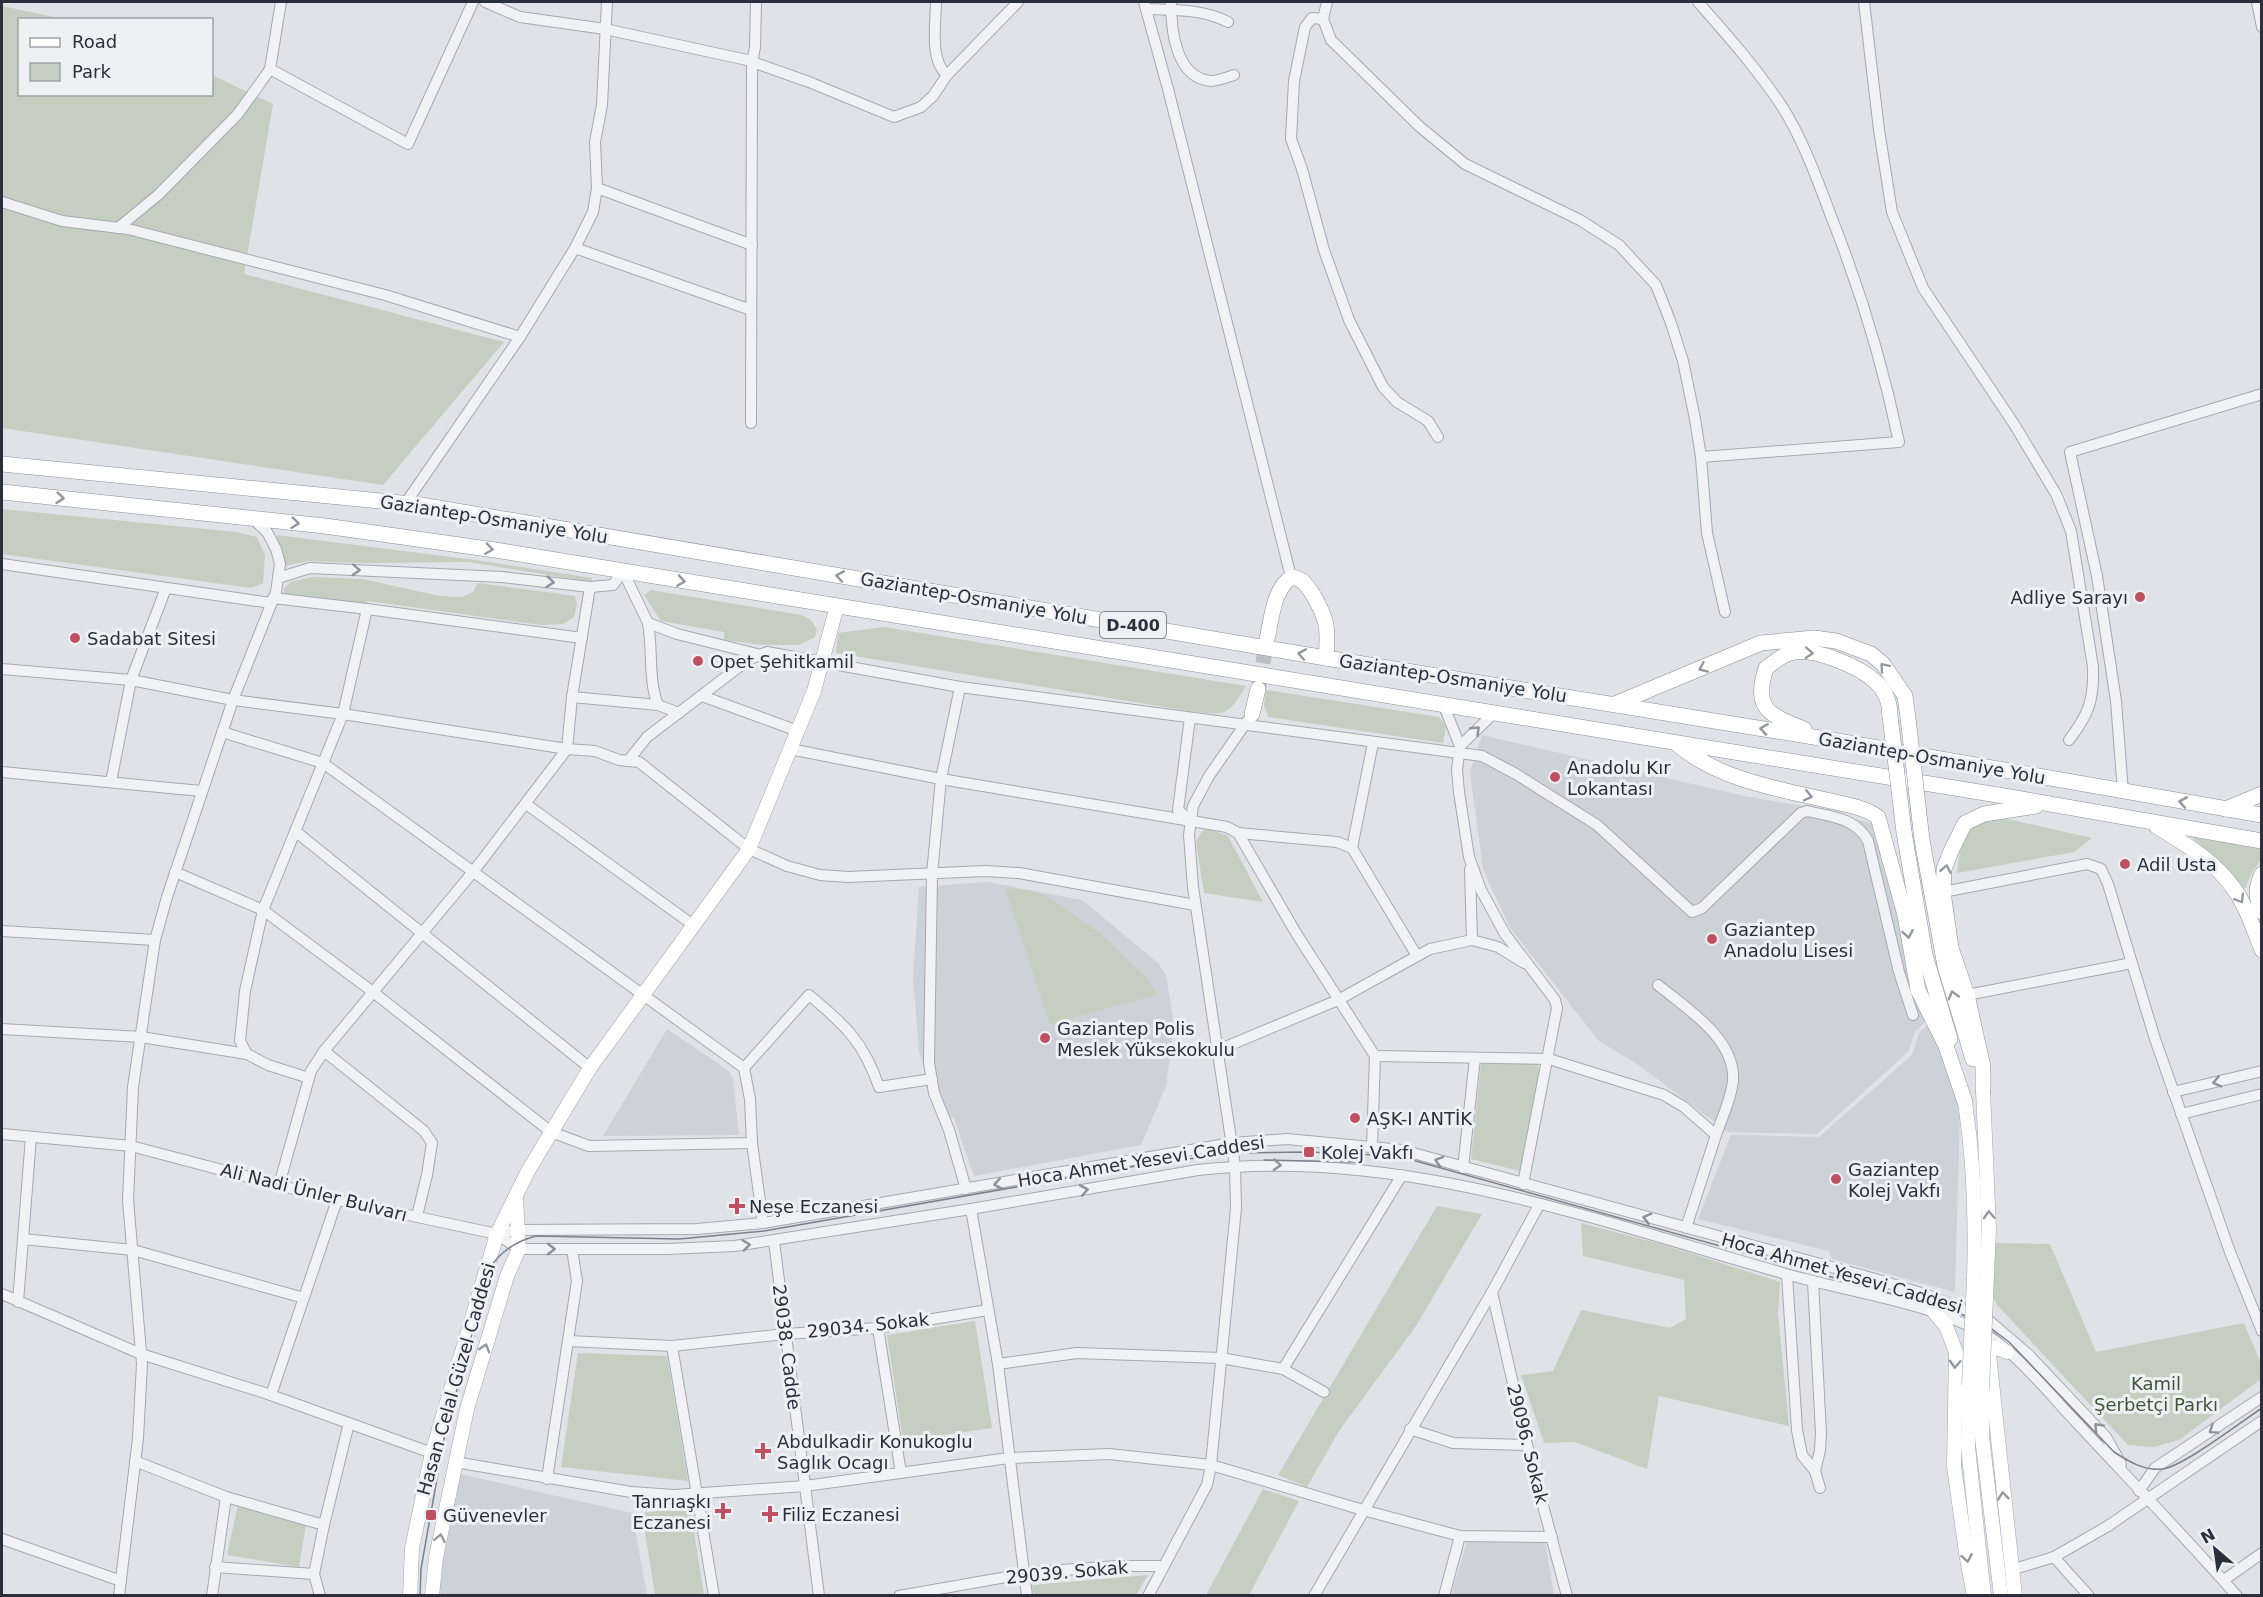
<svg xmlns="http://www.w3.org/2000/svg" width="2263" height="1597" font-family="'DejaVu Sans',sans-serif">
<rect width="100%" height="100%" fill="#dfe2e6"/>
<g fill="#cdd1d8">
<polygon points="1482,735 1744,796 1824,810 1873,824 1929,1019 1915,1031 1908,1052 1817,1134 1728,1132 1640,1066 1599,1041 1510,928 1483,869 1470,772"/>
<polygon points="987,882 1082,900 1158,963 1166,975 1174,1025 1166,1086 1141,1145 974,1176 954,1118 940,1112 919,1051 913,978 919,887"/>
<polygon points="1929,1023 1960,1107 1955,1292 1832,1259 1829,1251 1698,1219 1731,1135 1819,1137 1912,1055 1919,1033"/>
<polygon points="667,1029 729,1071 733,1079 739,1135 603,1136"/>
<polygon points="460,1474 632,1513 647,1595 441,1595 439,1582"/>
<polygon points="1467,1542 1545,1543 1554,1595 1451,1595"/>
</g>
<g fill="#c5cfc1">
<polygon points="2,6 64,19 20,20 20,94 212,94 212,75 273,104 244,274 504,342 383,485 2,428"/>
<polygon points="2,509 236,532 257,537 265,555 263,583 251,588 2,554"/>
<polygon points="276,535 483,561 592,578 592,582 468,562 368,563 308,561 285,566 283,552"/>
<polygon points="312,577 363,579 439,596 462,597 473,592 478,583 575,596 577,604 574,617 563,624 541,625 368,601 363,604 284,594 284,589 290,582"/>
<polygon points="651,590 802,615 811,620 817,629 815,637 799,645 764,645 724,640 724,632 661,621 644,595"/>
<path d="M884 627 1246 686C1226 718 1226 715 1189 711L836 653 838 633Z"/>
<polygon points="1266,690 1439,717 1446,727 1443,743 1268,717 1264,705"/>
<path d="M2007 819 2092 838 2074 852 1957 873C1963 833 1962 821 2007 819Z"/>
<polygon points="1209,829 1228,836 1263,902 1204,893 1196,842 1202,831"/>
<polygon points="2192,837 2261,849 2261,860 2252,872 2245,889"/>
<polygon points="1005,888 1027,890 1046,895 1102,935 1149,980 1156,995 1050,1024"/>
<polygon points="1481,1064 1537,1064 1540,1072 1520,1171 1471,1159"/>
<polygon points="1437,1206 1482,1214 1416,1326 1339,1431 1307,1487 1278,1475"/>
<polygon points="1581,1223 1668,1246 1780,1282 1778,1314 1789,1426 1659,1396 1647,1469 1575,1442 1544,1443 1521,1375 1553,1371 1581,1310 1670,1328 1686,1319 1684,1280 1583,1256"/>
<polygon points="1993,1243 2050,1244 2096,1352 2244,1323 2261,1364 2261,1379 2179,1440 2154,1447 2128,1445 1997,1305 1989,1287"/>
<polygon points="975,1321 992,1428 903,1441 887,1335"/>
<polygon points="578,1353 667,1356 688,1481 561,1467"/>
<polygon points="1263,1489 1299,1501 1249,1595 1206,1595"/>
<polygon points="238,1505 306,1525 299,1567 227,1555"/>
<polygon points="690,1507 704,1595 655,1595 642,1513"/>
<polygon points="1148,1575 1136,1595 1033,1595 1032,1585"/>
</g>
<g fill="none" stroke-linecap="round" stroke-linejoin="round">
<polyline stroke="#bbbec4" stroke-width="15" stroke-dasharray="15 8" stroke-linecap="butt" points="1259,686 1267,639"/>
<g stroke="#a5a9b0" stroke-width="12">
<g id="minor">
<polyline points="485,2 520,17 605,29 747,60 809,82 894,117 921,107 933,96 947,75 1018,2"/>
<path d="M936 2C936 23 929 60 947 75"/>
<polyline points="1144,2 1168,89 1291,577"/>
<path d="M1171 2C1171 28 1175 78 1211 81 1218 81 1228 77 1234 75"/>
<polyline points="1327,2 1323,19 1331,40 1420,127 1465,164 1580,220 1619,245 1656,285 1671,323 1683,361 1695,419 1701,457 1707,533 1725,612"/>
<path d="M1698 2C1728 36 1758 70 1783 108 1804 142 1817 179 1831 216 1860 289 1883 365 1899 442L1701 457"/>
<path d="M1864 2 1879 130 1892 212 1923 288 2014 424 2056 494 2071 531 2093 667C2094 700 2089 714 2069 740"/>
<polyline points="2257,2 2262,27"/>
<path d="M1146 9C1173 10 1203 9 1228 22"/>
<polyline points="1323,19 1312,18 1305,27 1294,81 1291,139 1302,169 1324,250 1349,320 1383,387 1397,402 1428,421 1438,437"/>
<polyline points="270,69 408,144 473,2"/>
<polyline points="597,188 752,245"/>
<polyline points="2,202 62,221 128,229 385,295 520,337"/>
<polyline points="118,228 158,195 237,115 256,89 270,69 281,2"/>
<polyline points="575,248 751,310"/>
<polyline points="751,423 752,62 755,47 756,2"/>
<polyline points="405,504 520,337 575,248 593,212 597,188 595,142 602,105 607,2"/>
<polyline points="2,564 271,603"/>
<polyline points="278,578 310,568 502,577 590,587 613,585 623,571 648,623 677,634 757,654"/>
<polyline points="273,598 367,609 582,638"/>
<path d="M648 623C653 650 648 680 658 705"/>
<polyline points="2,669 131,680 233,700 343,714 567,749 595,751 619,760 639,762 749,849 787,866 820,875 848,877 985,871 1019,873 1195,905"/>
<polyline points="960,687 941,779 932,874 929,1063 934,1093 949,1130 966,1189"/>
<polyline points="702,696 798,731"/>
<polyline points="572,697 658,705 679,713"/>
<polyline points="1444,706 1460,746 1457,770 1459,792 1469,857 1481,890 1505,934 1555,1000 1557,1008 1523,1184"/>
<polyline points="1190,718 1178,810 1191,821"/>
<polyline points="222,732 323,763 744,1068 750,1099 752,1143 763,1223"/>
<polyline points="1460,746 1493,714"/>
<polyline points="790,749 941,779 1227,827 1238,833 1296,933 1375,1056 1372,1147"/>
<path d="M628 761 647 737 748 660 767 652 960 687 1482 756 1516 774 1597 825 1692 912 1702 908 1801 813 1807 811C1831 817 1855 817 1868 841L1899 972 1913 1015"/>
<polyline points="2,772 201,791"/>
<polyline points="111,782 131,680 166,588"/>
<polyline points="2123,792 2116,701 2097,576 2070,452 2262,394"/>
<polyline points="526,804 693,925"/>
<polyline points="295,831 590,1068"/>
<polyline points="1238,833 1337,842 1352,848 1417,956"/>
<polyline points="1352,848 1373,743"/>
<polyline points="1470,869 1472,940"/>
<polyline points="175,872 263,910 373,992 551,1132 589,1146 752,1143"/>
<polyline points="1943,892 2087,864 2101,869 2108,884 2155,1039 2230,1252 2262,1331"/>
<polyline points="2,931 155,940"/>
<path d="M1658 985C1686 1008 1736 1039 1733 1081 1731 1099 1722 1118 1716 1135"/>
<polyline points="1967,995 2132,963"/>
<polyline points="2,1029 141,1037 247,1054"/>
<polyline points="1218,1050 1338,1000 1430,949 1472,940 1498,947 1524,963"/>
<polyline points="324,1051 424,1131 432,1143 427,1175 417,1216"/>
<polyline points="1375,1056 1549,1059 1664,1095 1684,1107 1716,1135 1686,1228"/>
<path d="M744 1068 809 995C844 1024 864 1042 879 1087L932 1079"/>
<polyline points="309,1078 268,1065 247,1054 240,1041 245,991 263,910 343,714 367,609"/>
<polyline points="2173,1092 2262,1071"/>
<polyline points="2181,1114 2262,1094"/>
<path d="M2 1134 131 1146 324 1197 497 1234 519 1249H667L735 1246 971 1209 1198 1170C1399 1147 1595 1220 1786 1274 1848 1292 1928 1302 1983 1333 2016 1351 2050 1395 2077 1423 2130 1480 2185 1537 2237 1596"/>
<polyline points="1463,1168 1475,1058"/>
<polyline points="279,1185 311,1071 324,1051 473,872 567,749 572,697 590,587"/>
<polyline points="971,1209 998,1364 1027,1596"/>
<polyline points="497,1234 516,1230 697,1229 763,1223 1232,1143 1287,1139 1402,1150 1879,1280 1927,1295 1986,1318 2028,1354 2106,1437 2121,1464"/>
<polyline points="23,1239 133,1250 304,1298"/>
<polyline points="774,1241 819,1596"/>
<polyline points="1787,1275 1797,1430 1802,1455 1815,1471 1820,1488"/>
<polyline points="1813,1282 1821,1433 1820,1450 1815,1471"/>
<polyline points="1492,1292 1527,1445 1567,1596"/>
<polyline points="2,1294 141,1354 265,1393 432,1453"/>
<polyline points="18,1302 31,1137"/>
<polyline points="878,1328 901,1473"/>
<polyline points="569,1341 672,1346 785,1334 878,1328 988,1310"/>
<polyline points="672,1346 714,1596"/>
<polyline points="998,1364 1077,1353 1221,1358 1283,1369 1324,1392"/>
<polyline points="1283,1369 1402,1175"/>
<polyline points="271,1395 337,1200"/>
<polyline points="1410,1429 1453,1443 1527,1445"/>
<polyline points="135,1461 226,1497 324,1525 314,1574 320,1596"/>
<polyline points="455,1462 631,1492 674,1495 805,1486 1009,1458 1109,1454 1211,1465 1363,1510 1460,1536 1552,1537"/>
<polyline points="547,1479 577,1281 572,1249"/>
<polyline points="2139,1491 2155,1468 2262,1397"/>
<polyline points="324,1525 349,1423"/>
<polyline points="2,1539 121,1581"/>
<polyline points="2054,1557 2089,1596"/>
<polyline points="215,1567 314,1574"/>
<polyline points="2011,1570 2054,1557 2108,1526 2262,1421"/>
<polyline points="2224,1580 2262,1553"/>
<polyline points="119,1596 138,1438 142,1364 128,1200 133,1087 155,940 167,897 233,700 276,592 280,564 276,549 267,532 253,519"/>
<polyline points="212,1596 226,1497"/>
<polyline points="899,1596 1035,1572 1117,1566 1164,1566"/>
<polyline points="1148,1596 1207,1485 1211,1465 1236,1208 1235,1166 1193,887 1189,835 1193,806 1209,776 1248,720"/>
<polyline points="1314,1596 1492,1292 1539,1205"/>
<polyline points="1444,1596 1460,1536"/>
</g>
</g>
<g stroke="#9fa7b1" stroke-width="15">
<g id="major">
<polyline points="1983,1090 1989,1229 1987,1274"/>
<path d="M1965 1102C1974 1161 1976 1219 1974 1279"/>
<polyline points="1934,1312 1946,1326 1956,1352 1954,1466 1966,1553 1974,1596"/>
<polyline points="2007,1352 1996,1348 1991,1349 1989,1355 2015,1596"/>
<polyline points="1969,1385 1968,1447 1984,1596"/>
<polyline points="1982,1389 1982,1437 2001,1596"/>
<polyline points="410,1596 412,1548 432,1453 497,1234 528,1171 590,1068 749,849 814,691 837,606"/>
<polyline points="432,1596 436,1557 467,1409 507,1276 519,1249 516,1199"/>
</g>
</g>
<g stroke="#88909b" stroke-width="16">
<g id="highway">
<polyline points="2,464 421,505 1326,658 1832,740 2262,815"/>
<polyline points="2,492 325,526 495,550 2010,797 2262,841"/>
<path d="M1267 639C1271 622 1273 595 1286 582 1302 563 1324 613 1326 625 1328 636 1327 647 1326 658"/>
<polyline points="1615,704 1761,643 1814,638 1836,641 1871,654 1883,664 1905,696 1908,718"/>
<polyline points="1252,714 1258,689"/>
<path d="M1804 729C1769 715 1753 709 1766 668 1773 663 1782 655 1790 653 1813 646 1860 667 1876 682 1886 691 1890 704 1890 716"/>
<path d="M1677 744C1716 778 1773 788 1822 799 1841 804 1863 806 1878 817L1905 915 1918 990 1946 1046 1965 1102"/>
<polyline points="2226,809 2262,794"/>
<path d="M2156 826C2191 847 2226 868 2244 906 2251 920 2256 935 2262 950"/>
<polyline points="1904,832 1925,955 1950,1039"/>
<polyline points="1922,840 1945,966 1973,1059"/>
<path d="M2262 874C2255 888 2256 898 2262 912"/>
<polyline points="1983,1090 1983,1067 1967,995 1951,948 1943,892 1944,869 1951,851 1965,823 1984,814 2036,806"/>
</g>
</g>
<use href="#minor" stroke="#f1f2f5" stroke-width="10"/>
<use href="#major" stroke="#fff" stroke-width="14"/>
<use href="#highway" stroke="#fff" stroke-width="15"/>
<g stroke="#7a828e" stroke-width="1.5">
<polyline points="1264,1160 1357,1162"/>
<path d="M420 1596 421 1569 445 1433 490 1268C500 1252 517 1241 536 1236L679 1239 764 1231 1136 1166 1233 1153 1309 1152 1398 1156 1953 1311 1984 1323 2009 1342 2114 1452C2128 1461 2144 1471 2162 1469 2183 1467 2242 1421 2262 1408"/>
</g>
<g stroke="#9fa7b1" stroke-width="15" stroke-linecap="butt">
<g id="major-bridge">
<polyline points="1969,1385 1974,1279"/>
<polyline points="1982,1389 1987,1274"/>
</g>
</g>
<g stroke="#88909b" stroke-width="16" stroke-linecap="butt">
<g id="highway-bridge">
<polyline points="1890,716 1904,832"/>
<polyline points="1908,718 1922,840"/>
</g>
</g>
<use href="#major-bridge" stroke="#fff" stroke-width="14"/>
<use href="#highway-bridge" stroke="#fff" stroke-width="15"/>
</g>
<defs><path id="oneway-chevron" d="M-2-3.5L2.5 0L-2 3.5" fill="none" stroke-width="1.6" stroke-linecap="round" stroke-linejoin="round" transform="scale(1.5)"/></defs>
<g stroke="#94989e">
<use href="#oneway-chevron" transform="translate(60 498) rotate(6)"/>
<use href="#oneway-chevron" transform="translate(295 523) rotate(6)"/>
<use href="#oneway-chevron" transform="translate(489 549) rotate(8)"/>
<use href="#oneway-chevron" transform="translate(840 576) rotate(-170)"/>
<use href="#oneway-chevron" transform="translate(681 581) rotate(9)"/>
<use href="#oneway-chevron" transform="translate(1809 653) rotate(3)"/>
<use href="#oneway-chevron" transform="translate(1302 654) rotate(-170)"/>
<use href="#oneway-chevron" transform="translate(1884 667) rotate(-131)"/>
<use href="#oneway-chevron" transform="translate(1703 668) rotate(156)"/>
<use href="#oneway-chevron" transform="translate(1764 729) rotate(-171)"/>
<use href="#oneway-chevron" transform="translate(1808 796) rotate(13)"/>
<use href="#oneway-chevron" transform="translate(2183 802) rotate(-170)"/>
<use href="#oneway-chevron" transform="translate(1946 869) rotate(-79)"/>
<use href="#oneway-chevron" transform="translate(2240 899) rotate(59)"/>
<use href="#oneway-chevron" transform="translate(1908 934) rotate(80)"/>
<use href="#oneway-chevron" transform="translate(1953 995) rotate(-106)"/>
<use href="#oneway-chevron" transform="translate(1989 1215) rotate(-93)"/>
<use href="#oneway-chevron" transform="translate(485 1348) rotate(-73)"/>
<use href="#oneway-chevron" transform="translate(1955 1364) rotate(93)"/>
<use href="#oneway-chevron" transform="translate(2003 1496) rotate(-96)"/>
<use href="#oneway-chevron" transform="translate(440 1538) rotate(-79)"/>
<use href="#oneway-chevron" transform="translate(1967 1558) rotate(80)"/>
</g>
<g stroke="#8d9198">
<use href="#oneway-chevron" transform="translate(356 570) rotate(3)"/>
<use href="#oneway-chevron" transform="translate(550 582) rotate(6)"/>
<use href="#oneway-chevron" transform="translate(1476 730) rotate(-44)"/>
<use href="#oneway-chevron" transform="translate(2217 1082) rotate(167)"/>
<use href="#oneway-chevron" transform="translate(1439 1161) rotate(-164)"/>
<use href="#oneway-chevron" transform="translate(1277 1165) rotate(3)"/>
<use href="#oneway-chevron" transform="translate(998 1184) rotate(170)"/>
<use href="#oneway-chevron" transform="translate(1084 1190) rotate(-10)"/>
<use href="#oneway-chevron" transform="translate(1647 1218) rotate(-165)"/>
<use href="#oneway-chevron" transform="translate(746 1245) rotate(-7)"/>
<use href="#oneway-chevron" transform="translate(551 1249)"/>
<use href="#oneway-chevron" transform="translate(2098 1427) rotate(-133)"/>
<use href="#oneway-chevron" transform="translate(2213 1430) rotate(146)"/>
</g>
<g fill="#bf5062" stroke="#eef1f4" stroke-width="2">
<circle cx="2140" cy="597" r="6"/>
<circle cx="75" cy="638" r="6"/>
<circle cx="698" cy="661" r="6"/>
<circle cx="1555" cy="777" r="6"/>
<circle cx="2125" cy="864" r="6"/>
<circle cx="1712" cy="939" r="6"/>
<circle cx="1045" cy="1038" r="6"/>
<circle cx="1355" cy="1118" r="6"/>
<rect x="1303" y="1146" width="12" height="12" rx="3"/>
<circle cx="1836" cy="1179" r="6"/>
<path d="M734 1197h6v6h6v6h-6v6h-6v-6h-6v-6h6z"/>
<path d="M760 1442h6v6h6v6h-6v6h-6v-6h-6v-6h6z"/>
<path d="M720 1502h6v6h6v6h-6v6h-6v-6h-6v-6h6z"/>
<path d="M767 1505h6v6h6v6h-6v6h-6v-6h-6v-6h6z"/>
<rect x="425" y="1509" width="12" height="12" rx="3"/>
</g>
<g text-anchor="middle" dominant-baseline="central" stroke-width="6" stroke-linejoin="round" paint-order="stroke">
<rect fill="#eef1f4" stroke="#646a73" stroke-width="1.5" x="1100" y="612" width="66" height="26" rx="4.5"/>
<g font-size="16" font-weight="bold" fill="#29303c">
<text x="1133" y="625">D-400</text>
</g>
<g font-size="18" fill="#29303c" stroke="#eef1f4">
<text transform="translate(494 519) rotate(9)">Gaziantep-Osmaniye Yolu</text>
<text transform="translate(974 598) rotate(10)">Gaziantep-Osmaniye Yolu</text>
<text transform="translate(1453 678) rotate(9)">Gaziantep-Osmaniye Yolu</text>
<text transform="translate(1932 758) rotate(10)">Gaziantep-Osmaniye Yolu</text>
<text transform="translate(1141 1161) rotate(-9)">Hoca Ahmet Yesevi Caddesi</text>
<text transform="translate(314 1192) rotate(14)">Ali Nadi Ünler Bulvarı</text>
<text transform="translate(1842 1273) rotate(16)">Hoca Ahmet Yesevi Caddesi</text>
<text transform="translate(868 1325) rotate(-6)">29034. Sokak</text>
<text transform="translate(787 1347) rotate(83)">29038. Cadde</text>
<text transform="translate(456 1379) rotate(-74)">Hasan Celal Güzel Caddesi</text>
<text transform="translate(1528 1444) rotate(76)">29096. Sokak</text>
<text transform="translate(1067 1572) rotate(-5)">29039. Sokak</text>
</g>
<g font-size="18" fill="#29303c" stroke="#eef1f4" text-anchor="start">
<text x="2128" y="597" text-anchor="end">Adliye Sarayı</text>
<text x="87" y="638">Sadabat Sitesi</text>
<text x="710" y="661">Opet Şehitkamil</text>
<text x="1567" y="767">Anadolu Kır<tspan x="1567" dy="21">Lokantası</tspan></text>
<text x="2137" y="864">Adil Usta</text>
<text x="1724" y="929">Gaziantep<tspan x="1724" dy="21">Anadolu Lisesi</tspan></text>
<text x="1057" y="1028">Gaziantep Polis<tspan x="1057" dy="21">Meslek Yüksekokulu</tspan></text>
<text x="1367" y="1118">AŞK-I ANTİK</text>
<text x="1321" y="1152">Kolej Vakfı</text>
<text x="1848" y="1169">Gaziantep<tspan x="1848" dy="21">Kolej Vakfı</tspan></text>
<text x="749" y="1206">Neşe Eczanesi</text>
<text x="777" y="1441">Abdulkadir Konukoglu<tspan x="777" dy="21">Saglık Ocagı</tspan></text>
<text x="711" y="1501" text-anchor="end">Tanrıaşkı<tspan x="711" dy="21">Eczanesi</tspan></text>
<text x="782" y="1514">Filiz Eczanesi</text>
<text x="443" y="1515">Güvenevler</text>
</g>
<g font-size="18" fill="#3e5638" stroke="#eef1f4">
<text x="2156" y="1383">Kamil<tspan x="2156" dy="21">Şerbetçi Parkı</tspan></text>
</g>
</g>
<rect width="2263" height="1597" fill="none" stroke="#29303c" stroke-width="6"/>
<rect x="18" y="18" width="195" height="78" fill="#eef1f4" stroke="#9fa4aa" stroke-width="1.5"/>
<rect x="30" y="38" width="30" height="9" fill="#ffffff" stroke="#9fa4aa" stroke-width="1.5"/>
<text x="72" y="48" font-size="18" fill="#29303c">Road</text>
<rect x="30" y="63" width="30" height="18" fill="#c5cfc1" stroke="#9fa4aa" stroke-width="1.5"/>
<text x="72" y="78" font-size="18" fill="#29303c">Park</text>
<g transform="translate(2215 1549) rotate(331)" stroke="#eef1f4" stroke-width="4.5" paint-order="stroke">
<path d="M0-4.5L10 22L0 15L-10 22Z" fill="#29303c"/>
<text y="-9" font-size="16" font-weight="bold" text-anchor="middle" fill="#29303c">N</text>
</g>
</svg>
